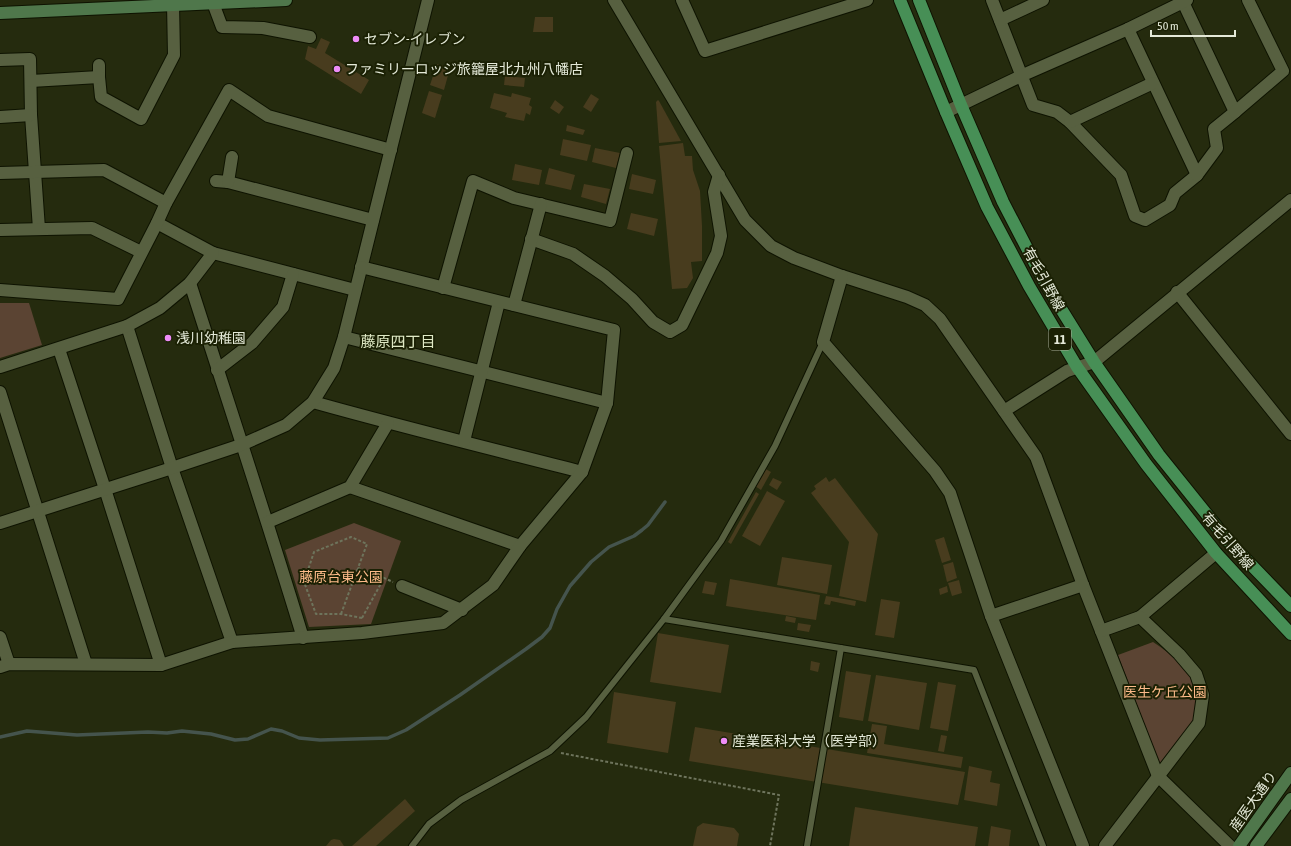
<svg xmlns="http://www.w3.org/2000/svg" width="1291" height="846" font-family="'Asap Condensed','Noto Sans JP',sans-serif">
<rect width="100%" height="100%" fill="#252b0e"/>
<g fill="#5b4433">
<polygon points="0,303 29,303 42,345 0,358"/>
<polygon points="354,523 401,541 371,624 309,627 285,550"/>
<path d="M1153 642C1181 660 1211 687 1192 724 1185 737 1171 752 1162 764L1159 763 1118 655Z"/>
</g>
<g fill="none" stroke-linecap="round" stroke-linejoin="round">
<polyline stroke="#45544d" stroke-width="3.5" points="0,737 27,731 77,735 148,732 167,733 182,731 211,734 235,740 248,739 271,729 282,731 299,738 320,740 388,738 406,730 460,695 526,649 542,637 550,628 557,609 570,586 591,562 609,547 634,536 642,530 648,525 665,502"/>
</g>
<g fill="#483c1e">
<polygon points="535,17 553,17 553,32 533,32"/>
<polygon points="321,38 330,42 325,53 369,80 361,94 305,59 308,46 316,49"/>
<polygon points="437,64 450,68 444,90 430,85"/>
<polygon points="505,76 525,78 524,87 504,85"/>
<polygon points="429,91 442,95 435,118 422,113"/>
<polygon points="494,93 511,97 512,93 531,98 529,105 532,107 530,115 526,113 524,121 505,117 507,113 490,108"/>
<polygon points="591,94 599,99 591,112 583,107"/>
<polygon points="555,100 564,107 559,114 550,108"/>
<polygon points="658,100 659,101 681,141 659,143 656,102"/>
<polygon points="567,125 585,130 583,135 566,131"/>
<polygon points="563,139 591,145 587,161 560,155"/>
<polygon points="683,143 685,156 692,156 693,170 700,191 702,226 702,261 691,262 693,278 687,288 672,289 659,146"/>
<polygon points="595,148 620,153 616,168 592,162"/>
<polygon points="515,164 542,170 539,185 512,180"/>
<polygon points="549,168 575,175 571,190 545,184"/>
<polygon points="632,174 656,180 653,194 629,189"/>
<polygon points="584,184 610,189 606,204 581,197"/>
<polygon points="631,213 658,219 654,236 627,229"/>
<polygon points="764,468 771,472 761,490 755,486"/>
<polygon points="826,477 829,482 835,478 878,534 866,602 839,596 849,542 811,493 816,489 814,486"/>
<polygon points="773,478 782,482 777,490 769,485"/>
<polygon points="767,491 785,501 760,546 742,536"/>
<polygon points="756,492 759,494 731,544 728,542"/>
<polygon points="944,537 951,560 942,563 935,540"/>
<polygon points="782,557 832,565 827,594 777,585"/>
<polygon points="953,562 957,578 947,582 943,565"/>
<polygon points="730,579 820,595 816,620 726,606"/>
<polygon points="959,580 962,593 952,596 948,583"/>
<polygon points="705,581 717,583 714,595 702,593"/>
<polygon points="947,586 948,592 940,595 939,589"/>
<polygon points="826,596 856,601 855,606 831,601 830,605 824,604"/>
<polygon points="881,599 900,602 894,638 875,635"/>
<polygon points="786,616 796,618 795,623 785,621"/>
<polygon points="798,623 811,625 809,632 797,630"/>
<polygon points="658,633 729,645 721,693 650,682"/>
<polygon points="811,661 820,663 818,672 810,670"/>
<polygon points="846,671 871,675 863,721 839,717"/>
<polygon points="876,675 927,683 919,730 868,721"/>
<polygon points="938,682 956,685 948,731 930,728"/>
<polygon points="614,692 676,702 668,753 607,743"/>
<polygon points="872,724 887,726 884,744 963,757 961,768 867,753"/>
<polygon points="695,727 965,772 958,805 689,761"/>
<polygon points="941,735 947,736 944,752 938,751"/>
<polygon points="969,766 992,771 990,782 1000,784 997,806 964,800"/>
<polygon points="405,799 415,811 376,846 352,846"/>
<polygon points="855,807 978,827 975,846 849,846"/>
<polygon points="703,823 734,828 739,834 737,846 693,846 697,827"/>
<polygon points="991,826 1011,830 1009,846 988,846"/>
<polygon points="334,839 340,840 344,846 326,846 331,840"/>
</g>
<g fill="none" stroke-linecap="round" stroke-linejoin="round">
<g stroke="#0e1300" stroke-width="8">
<g id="lane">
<polyline points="664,619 974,670 1043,846"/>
<polyline points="412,846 429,824 461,800 550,751 586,717 664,619 721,541 775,446 823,342"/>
<polyline points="807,846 841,648"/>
</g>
</g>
<g stroke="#0e1300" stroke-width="14">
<g id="street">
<polyline points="614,0 745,220 771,246 794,258 842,276 907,297 925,305 940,319 1036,457 1083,585 1158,776 1230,846"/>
<polyline points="682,0 705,51 867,0"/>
<polyline points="992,0 1033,105 1057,112 1070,122 1121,175 1135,216 1145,220 1170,205 1175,193 1197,175 1217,148 1214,129 1235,112 1182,0"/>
<polyline points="213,3 222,27 263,28 310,37"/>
<polyline points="1000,20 1043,0"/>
<polyline points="1128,29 1197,175"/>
<polyline points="0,60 30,59 31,115 39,229"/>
<polyline points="99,65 99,77 101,97 141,119 174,55 173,4"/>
<polyline points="31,81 99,77"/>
<polyline points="946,112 1023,75 1128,29 1187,0"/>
<polyline points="1235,112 1283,71 1248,0"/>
<polyline points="0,117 31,115"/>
<polyline points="1070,122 1153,83"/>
<polyline points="0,173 104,170 166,203"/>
<polyline points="216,181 228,182 373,220"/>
<polyline points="228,182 232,157"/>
<polyline points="157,223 213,253 355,290"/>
<polyline points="0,230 92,228 141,252"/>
<polyline points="531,239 573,254 605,276 632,299 653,322 670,332 682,325 717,253 721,236 714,192 719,175"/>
<polyline points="842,276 823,342 935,471 950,493 991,616 1083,846"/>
<path d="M190 283C228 402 267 519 303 638"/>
<polyline points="443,288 473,181 514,198 610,221 627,153"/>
<polyline points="0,290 118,299 157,223 166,203 229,90 268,116 391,150"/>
<polyline points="1177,292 1291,434"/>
<polyline points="514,305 541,204"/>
<polyline points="127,326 172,468 232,642"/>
<polyline points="344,337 607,403"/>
<polyline points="59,349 105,489 161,665"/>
<polyline points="0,367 127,326 160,308 190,283 213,253"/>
<polyline points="217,370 252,343 283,307 293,274"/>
<polyline points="0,392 86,664"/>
<path d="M313 402C402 427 492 449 582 472"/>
<polyline points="1004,411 1067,371 1094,362 1291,200"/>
<polyline points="464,441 499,302"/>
<polyline points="350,487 520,546"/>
<polyline points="268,522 350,487 388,423"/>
<polyline points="0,523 172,468 241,445 286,425 313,402 334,368 344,337 428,0"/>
<polyline points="402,586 462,610"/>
<polyline points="991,616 1083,585"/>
<polyline points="1101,631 1140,617 1216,553"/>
<polyline points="0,637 9,664"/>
<polyline points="0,667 9,664 161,665 232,642 362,633 443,623 493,585 520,546 582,472 607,403 614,330 361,267"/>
<polyline points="1105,846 1199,723 1203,695 1196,674 1179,654 1140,617"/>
</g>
</g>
<g stroke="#0e1300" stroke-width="14">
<g id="secondary">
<polyline points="0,13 286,0"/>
<polyline points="1239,846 1291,773"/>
<polyline points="1256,846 1291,799"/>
</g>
</g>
<g stroke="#0e1300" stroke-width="14">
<g id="primary">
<polyline points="900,0 946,112 987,207 1029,286 1077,367 1146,464 1216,553 1291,634"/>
<polyline points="919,0 961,105 1003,202 1045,283 1094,362 1159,455 1229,542 1291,606"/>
</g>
</g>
<g stroke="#6e745c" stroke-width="2" stroke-dasharray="3 2" stroke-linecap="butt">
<polyline points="341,614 358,568"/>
<polyline points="362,618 341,614 316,614 304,582 314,552 351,537 367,544 358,568 384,578"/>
<polyline points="362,618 384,578 393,582"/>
<polyline points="561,753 779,795 770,846"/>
</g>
<use href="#lane" stroke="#576040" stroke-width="6"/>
<use href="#street" stroke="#576040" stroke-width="12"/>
<use href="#secondary" stroke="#4f774b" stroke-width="12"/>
<use href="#primary" stroke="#478f56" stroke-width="12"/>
</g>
<g fill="#ee8cf8" stroke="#1b2104" stroke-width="1.5">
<circle cx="356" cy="39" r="4"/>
<circle cx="337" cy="69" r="4"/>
<circle cx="168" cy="338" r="4"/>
<circle cx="724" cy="741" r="4"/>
</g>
<g text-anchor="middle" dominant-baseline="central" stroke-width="4" stroke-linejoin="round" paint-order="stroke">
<rect fill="#1b2104" stroke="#a8ad98" stroke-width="1" x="1049" y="328" width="22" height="22" rx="3"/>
<g font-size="13" font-weight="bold" fill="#e4e9d8">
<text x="1060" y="339">11</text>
</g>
<g font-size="14" fill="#e4e9d8" stroke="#1b2104" text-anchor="start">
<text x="364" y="39">セブン-イレブン</text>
<text x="345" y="69">ファミリーロッジ旅籠屋北九州八幡店</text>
<text x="176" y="338">浅川幼稚園</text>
<text x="732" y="741">産業医科大学（医学部）</text>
</g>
<g font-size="14" fill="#e4e9d8" stroke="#1b2104">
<text transform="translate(1044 279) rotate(61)">有毛引野線</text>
<text transform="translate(1228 541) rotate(49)">有毛引野線</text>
<text transform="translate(1253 801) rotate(-55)">産医大通り</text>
</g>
<g font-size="14" fill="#fcba89" stroke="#1b2104">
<text x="341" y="577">藤原台東公園</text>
<text x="1165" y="692">医生ケ丘公園</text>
</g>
<g font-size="15" fill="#dfe9c5" stroke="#1b2104">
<text x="398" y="341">藤原四丁目</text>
</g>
</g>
<path d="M1151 30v6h84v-6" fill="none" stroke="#e4e9d8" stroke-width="2"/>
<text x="1157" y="30" font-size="12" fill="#e4e9d8" stroke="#1b2104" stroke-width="3" paint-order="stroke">50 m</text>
</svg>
